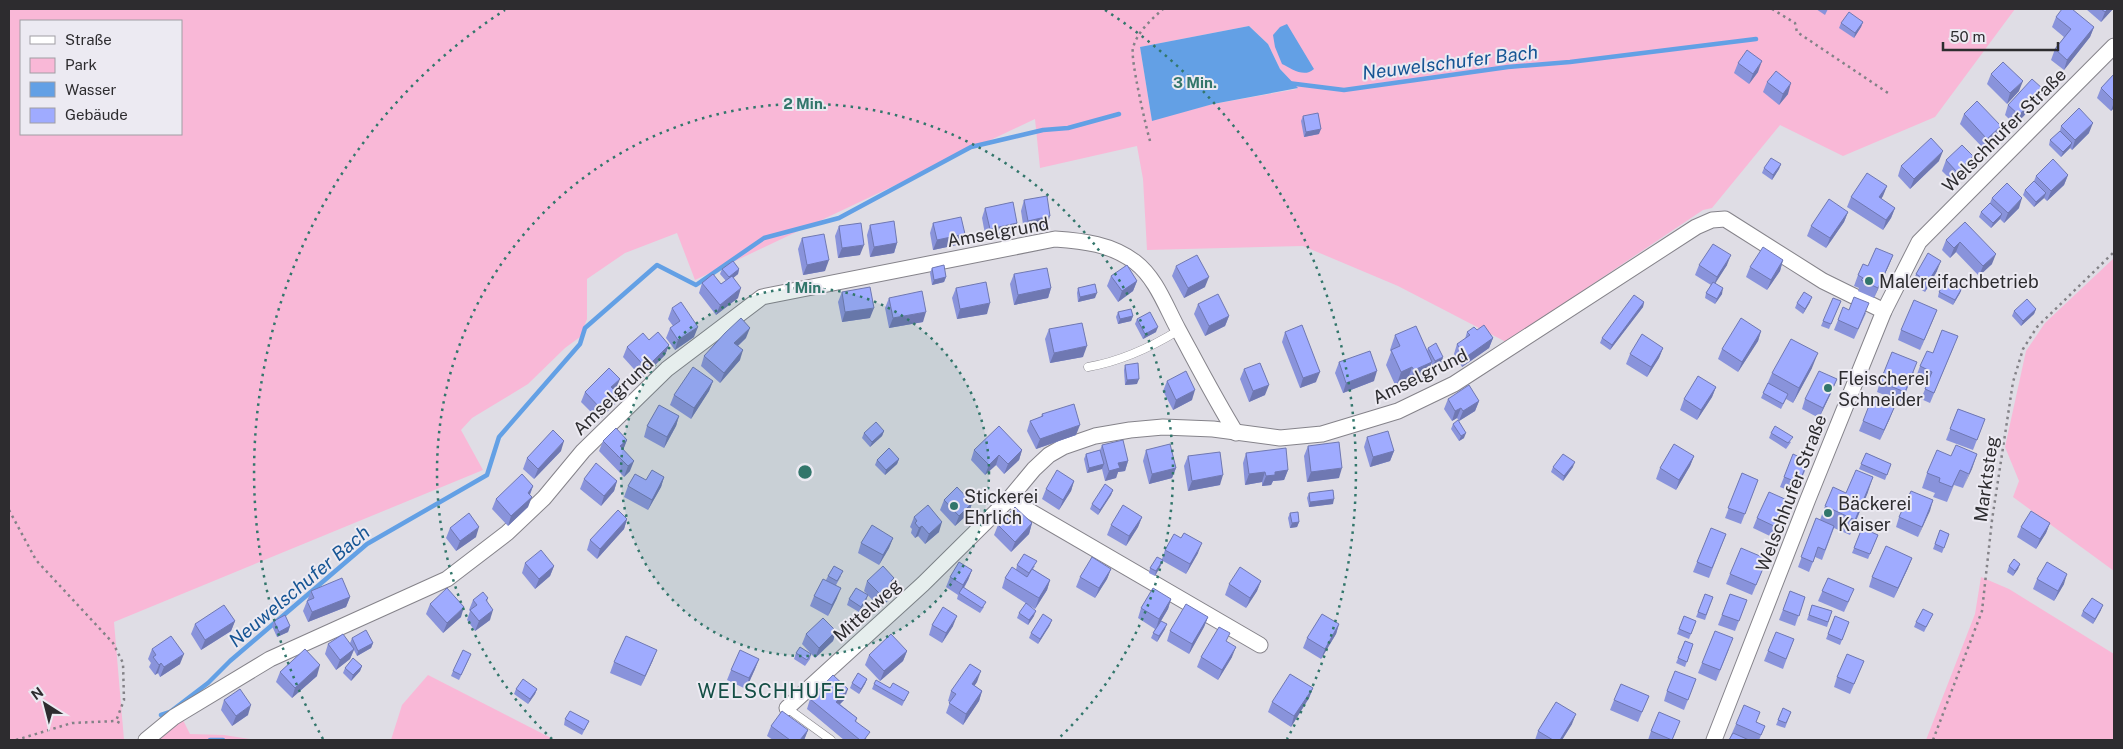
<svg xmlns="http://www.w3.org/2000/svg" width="2123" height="749" font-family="'Public Sans',sans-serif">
<rect width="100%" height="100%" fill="#dfdde5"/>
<g fill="#f9b8d7" fill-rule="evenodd">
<path d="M9 9H2015L1935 117 1843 156 1780 125 1712 208 1703 210 1506 342 1398 286 1303 246 1147 250 1143 179 1137 146 1040 168 1035 119 695 280 677 233 625 253 587 279V319L580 337 565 348 528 384 472 418 461 430 483 470 114 622 124 740H9ZM21 21H181V134H21ZM1249 26 1268 44 1280 69 1297 89 1213 104 1152 120 1140 47Z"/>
<polygon points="2114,258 2114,571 2013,497 2019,481 2005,447 2026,351 2045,323"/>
<polygon points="1981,577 2009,589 2114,654 2114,740 1926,740 1975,614"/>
<polygon points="428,675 555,740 391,740 402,705"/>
<polygon points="183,720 190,734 224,735 256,740 156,740"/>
</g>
<g fill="#63a0e5">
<path d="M1287 24 1314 69C1304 78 1292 69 1282 64L1275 47 1273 35 1280 27Z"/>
<polygon points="1249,26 1268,44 1280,69 1298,88 1213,104 1152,121 1140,47"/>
</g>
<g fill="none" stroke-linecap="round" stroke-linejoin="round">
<g stroke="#63a0e5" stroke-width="4.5">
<polyline points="1288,83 1344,90 1508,67 1570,62 1756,39"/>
<polyline points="161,715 170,712 208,683 230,661 367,544 487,475 499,437 580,344 585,328 657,265 696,285 764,238 839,218 971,147 1043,130 1068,128 1119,114"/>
<polyline points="210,740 223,740"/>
</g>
<g stroke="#85838a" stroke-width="9">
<g id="lane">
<path d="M1088 367C1122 361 1150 348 1179 330"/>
<polyline points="787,708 831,740"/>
</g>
</g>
<g stroke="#85838a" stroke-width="17">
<g id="street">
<polyline points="1009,499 1260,645"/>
<polyline points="787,708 923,584 1009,499 1034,469 1049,455 1063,447 1095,436 1130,430 1163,427 1213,429 1280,438 1322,434 1398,411 1454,384 1696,227 1712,220 1725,219 1823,281 1884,311"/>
<path d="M146 740 174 717 270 659 447 579 507 533 544 498 583 451 667 369 762 297 1055 239C1084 241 1111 244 1135 262 1156 278 1166 307 1178 329 1197 364 1215 399 1236 433"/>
<polyline points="1714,740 1808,499 1884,311 1919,242 2114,46"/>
</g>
</g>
<g stroke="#838287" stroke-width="2.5" stroke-dasharray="2.5 4" stroke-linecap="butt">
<polyline points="1772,9 1795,23 1797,32 1888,93"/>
<path d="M1150 141C1146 127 1130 58 1133 48 1137 32 1151 20 1163 9"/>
<polyline points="9,510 36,560 113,643 123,663 124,700 116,721"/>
<polyline points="16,740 72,723 116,721 122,724"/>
<polyline points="1933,740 1982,611 1992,520 2013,382 2023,349 2037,327 2114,252"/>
</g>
<use href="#lane" stroke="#fff" stroke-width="8"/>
<use href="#street" stroke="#fff" stroke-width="15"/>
</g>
<g fill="#8993db">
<polygon points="1816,9 1828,9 1825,15"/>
<polygon points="2086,9 2113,9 2101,22"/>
<polygon points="2056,17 2094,27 2090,37 2064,70 2051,60 2055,49 2064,37 2052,27"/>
<polygon points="1863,22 1861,27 1854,38 1839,28 1841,23"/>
<polygon points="1738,63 1758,72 1749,84 1734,73"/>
<polygon points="1991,74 2019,91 2007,104 1987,84"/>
<polygon points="2114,74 2114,108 2111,111 2097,98 2101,88"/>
<polygon points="1767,82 1788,94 1779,105 1763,92"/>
<polygon points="2039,100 2015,125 2005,115 2008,105"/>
<polygon points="1964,114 2001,126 1997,136 1984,149 1960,124"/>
<polygon points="1303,116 1319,134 1304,137 1301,121"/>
<polygon points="2061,126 2089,133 2072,150 2070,148 2061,157 2049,145 2050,140 2060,131"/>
<polygon points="1946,160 1969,166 1953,182 1942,171"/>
<polygon points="1939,161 1910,189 1898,176 1901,166"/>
<polygon points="1781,164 1779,169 1772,180 1762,173 1764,168"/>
<polygon points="2068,175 2064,185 2047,201 2044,198 2034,207 2023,195 2025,190 2034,181 2036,176"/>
<polygon points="1887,186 1881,199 1895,208 1891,218 1883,230 1847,207 1851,197"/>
<polygon points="1992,198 2019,208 2004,223 2000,219 1991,228 1979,217 1981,212 1990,203"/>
<polygon points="1024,200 1047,226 1024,231 1021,211"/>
<polygon points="985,208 1013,234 986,239 982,218"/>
<polygon points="1848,212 1844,222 1826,248 1807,236 1811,226"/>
<polygon points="1965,222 1992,264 1979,276 1956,252 1950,258 1942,250 1946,240"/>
<polygon points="933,223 965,234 961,244 933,250 930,233"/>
<polygon points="870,225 897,243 894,253 870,257 867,235"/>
<polygon points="839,226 860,255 838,258 835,236"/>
<polygon points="802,238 825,271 803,275 798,249"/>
<polygon points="1893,255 1889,265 1874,298 1858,291 1859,288 1854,286 1858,275 1868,266"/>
<polygon points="1783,260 1780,271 1767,290 1746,277 1750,267"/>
<polygon points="1699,265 1727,265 1715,283 1722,294 1715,304 1705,298 1706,293 1711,285 1695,275"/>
<polygon points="1176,266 1205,287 1184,298 1172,276"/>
<polygon points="932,268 946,277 944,282 932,285 930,273"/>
<polygon points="722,269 739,269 738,274 733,278 738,298 716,315 699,293 702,283 721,284 726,281 720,274"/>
<polygon points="1937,271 1925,292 1912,284 1916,274"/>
<polygon points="1014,274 1051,288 1048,298 1014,305 1010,284"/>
<polygon points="1111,276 1137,281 1133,291 1118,302 1107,286"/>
<polygon points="956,288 987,314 957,319 952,298"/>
<polygon points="1078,288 1095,298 1078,302 1077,293"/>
<polygon points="1962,288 1960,293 1953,305 1938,297 1939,292"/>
<polygon points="842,292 870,318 842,322 838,302"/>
<polygon points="889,298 923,322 889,328 885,308"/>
<polygon points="1841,301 1829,329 1821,326 1823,321"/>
<polygon points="1644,302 1643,307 1610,350 1600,343 1602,338"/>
<polygon points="1810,302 1803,314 1795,308 1797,303"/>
<polygon points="1198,304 1229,316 1225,326 1205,336 1194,314"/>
<polygon points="672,308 694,337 675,350 666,338 670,328 673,326 668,319"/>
<polygon points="2036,309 2034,314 2021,326 2012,316 2014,311"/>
<polygon points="1849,310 1866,313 1854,339 1834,330 1838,320"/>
<polygon points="1937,310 1920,350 1898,340 1901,330"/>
<polygon points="1118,312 1133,316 1131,321 1118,324 1116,317"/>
<polygon points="1137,319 1156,332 1143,339 1135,324"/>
<polygon points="1049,329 1083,357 1050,363 1045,339"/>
<polygon points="1477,330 1493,338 1489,348 1462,367 1454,354 1457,344 1465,339 1467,332"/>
<polygon points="1761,331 1758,341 1738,372 1718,359 1722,349"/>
<polygon points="1285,332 1316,382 1300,388 1282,342"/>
<polygon points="1395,335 1427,351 1428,348 1442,362 1433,366 1431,363 1426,377 1408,385 1407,382 1396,387 1386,365 1391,352 1390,350"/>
<polygon points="746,338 738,346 740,360 720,383 701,366 704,356"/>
<polygon points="649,340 669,345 665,355 642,378 623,357 627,347"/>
<polygon points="1954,346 1930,403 1921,399 1928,382 1916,377 1920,366 1933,353"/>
<polygon points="1663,348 1659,358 1647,377 1626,364 1630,354"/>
<polygon points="1339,362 1374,381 1343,393 1335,373"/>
<polygon points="1125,365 1137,384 1125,385 1124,370"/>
<polygon points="1812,368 1793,403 1786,399 1781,409 1761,398 1772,373"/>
<polygon points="1244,369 1265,395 1249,402 1240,379"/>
<polygon points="1914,372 1902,402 1877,392 1880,382"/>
<polygon points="713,381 709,391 691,419 670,405 674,395"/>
<polygon points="1167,381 1192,400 1173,410 1163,391"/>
<polygon points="1716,387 1712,397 1697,420 1680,410 1684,399"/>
<polygon points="616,389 615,390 618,394 615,404 599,420 581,402 585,392"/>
<polygon points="1833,389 1819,418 1802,409 1805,399"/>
<polygon points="1448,399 1479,401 1475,411 1459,421 1457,418 1452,421 1444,409"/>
<polygon points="1958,409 1985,419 1973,450 1946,440"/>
<polygon points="1042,414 1076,435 1036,449 1027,431 1030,421 1041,417"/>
<polygon points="679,416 676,426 664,448 644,437 647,426"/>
<polygon points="1890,418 1880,440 1859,431 1863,421"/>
<polygon points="1453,424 1464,438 1459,441 1451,429"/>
<polygon points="884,431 882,436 870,447 862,438 864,433"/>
<polygon points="1771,433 1791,442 1786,449 1769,438"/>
<polygon points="1367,437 1394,451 1390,461 1370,467 1364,447"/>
<polygon points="627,440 623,450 630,471 624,477 599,451 603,441"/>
<polygon points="1102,445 1128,461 1125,471 1118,472 1116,478 1105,481 1102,469 1087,473 1084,459 1086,454 1100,450"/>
<polygon points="1308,446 1339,478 1307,482 1304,456"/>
<polygon points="974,450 1022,450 1019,460 1004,474 996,465 985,475 971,460"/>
<polygon points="1146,450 1176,468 1172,478 1149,484 1143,461"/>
<polygon points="561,451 534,479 523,469 527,458"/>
<polygon points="1246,453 1288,470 1284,480 1273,481 1271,485 1262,486 1262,482 1245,485 1243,463"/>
<polygon points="1866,453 1891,464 1885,480 1859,469"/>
<polygon points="1977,454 1963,488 1954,485 1947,502 1933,497 1935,493 1922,488 1927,473 1951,456"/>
<polygon points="1188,456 1220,485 1188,491 1184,466"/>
<polygon points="1694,456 1690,466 1676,490 1656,479 1660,468"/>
<polygon points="899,459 897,464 885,475 875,465 877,460"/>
<polygon points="1553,467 1573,467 1563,481 1551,472"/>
<polygon points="1805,471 1795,493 1780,487 1784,477"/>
<polygon points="1742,473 1758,480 1741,524 1725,518"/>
<polygon points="664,477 661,487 648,510 624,497 628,486 646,480"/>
<polygon points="584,479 617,481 614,491 601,506 580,489"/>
<polygon points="1074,481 1071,491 1059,510 1042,499 1046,489"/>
<polygon points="533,486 530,495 528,507 508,526 492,509 496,499"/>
<polygon points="1113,490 1111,495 1098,515 1090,509 1092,504"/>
<polygon points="1868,492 1850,535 1834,528 1822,560 1815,557 1809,572 1798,567 1816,518 1820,520 1825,506 1846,493"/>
<polygon points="1309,493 1333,504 1309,507 1307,498"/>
<polygon points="944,500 972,503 969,513 955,526 940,510"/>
<polygon points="1787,500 1772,537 1753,528 1757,518"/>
<polygon points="1933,500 1918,537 1896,527 1899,517"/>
<polygon points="1290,513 1299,522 1297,527 1290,528 1288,518"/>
<polygon points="914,517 939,532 925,544 918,536 915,538 911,533 912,529 910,527"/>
<polygon points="1142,517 1138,527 1126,546 1107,535 1111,525"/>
<polygon points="627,519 624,529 597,559 587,550 590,540"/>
<polygon points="1032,523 1029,534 1011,552 994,535 998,525"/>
<polygon points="2050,523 2046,533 2036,549 2017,537 2021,527"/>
<polygon points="450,528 476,537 456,551 446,538"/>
<polygon points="1862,528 1878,535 1868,559 1852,553"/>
<polygon points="1940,530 1949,534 1942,553 1933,549"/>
<polygon points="1726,534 1709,578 1693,572 1697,562"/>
<polygon points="893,538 889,548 879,565 858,553 861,543"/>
<polygon points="1165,550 1198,553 1186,574 1163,561 1161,565 1155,576 1149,573 1150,568 1162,559"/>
<polygon points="1912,558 1908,568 1894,598 1869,587 1872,577"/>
<polygon points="1767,559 1752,595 1726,584 1730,574"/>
<polygon points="525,563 554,566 550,576 535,589 522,573"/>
<polygon points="2020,564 2018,569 2013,576 2007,572 2009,566"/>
<polygon points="1017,565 1035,566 1033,569 1050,580 1047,590 1035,609 1002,588 1005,578 1016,570"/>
<polygon points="1111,569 1107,579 1095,598 1076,587 1080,577"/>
<polygon points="972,570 968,580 964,588 984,607 980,613 957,599 958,595 946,587 950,577"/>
<polygon points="828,576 841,576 836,585 837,598 828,616 810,606 814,596 826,580"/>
<polygon points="1828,578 1850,599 1844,612 1818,601"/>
<polygon points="2037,579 2064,584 2054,601 2033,589"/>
<polygon points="867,581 892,583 892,597 880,608 864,591"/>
<polygon points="1261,581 1257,591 1246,608 1225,595 1229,584"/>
<polygon points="311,591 350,597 346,607 308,622 303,611"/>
<polygon points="1790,591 1805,597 1795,626 1779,620"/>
<polygon points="1705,594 1713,597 1705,620 1696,617"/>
<polygon points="1730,594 1747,600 1735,631 1718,625"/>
<polygon points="488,598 487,602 490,620 475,631 467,620 470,611 469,610 473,600"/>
<polygon points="849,599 866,601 859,612 847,605"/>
<polygon points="1171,599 1168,609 1161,621 1165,629 1157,642 1151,638 1155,629 1138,618 1141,608"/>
<polygon points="430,604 461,617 443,633 426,614"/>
<polygon points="1812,605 1832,611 1827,627 1807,620"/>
<polygon points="2101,610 2093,624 2081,616 2083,611"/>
<polygon points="1019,613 1034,616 1028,625 1017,618"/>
<polygon points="1933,614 1924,632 1914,627 1916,622"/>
<polygon points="1684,616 1696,621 1689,639 1677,634"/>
<polygon points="1835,616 1849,622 1840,645 1826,639"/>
<polygon points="1208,617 1204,627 1189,654 1167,641 1170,631"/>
<polygon points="235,621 231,631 201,650 191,634 195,624"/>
<polygon points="274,621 290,626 288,632 277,637 272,626"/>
<polygon points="1339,624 1336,634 1321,659 1303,648 1307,638"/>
<polygon points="932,625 953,626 942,643 929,635"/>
<polygon points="1050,625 1038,644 1029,638 1031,633"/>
<polygon points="836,631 833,641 815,658 802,644 806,634"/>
<polygon points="352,638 373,643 371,648 357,656 354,650 350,659 336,670 325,654 328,644 350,643"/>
<polygon points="1794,639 1783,669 1764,661 1768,651"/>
<polygon points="1685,641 1693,644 1685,667 1676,663"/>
<polygon points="1227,642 1232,657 1218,680 1197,667 1201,657"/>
<polygon points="152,649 180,664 160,677 158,673 155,675 149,667 151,663 148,659"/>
<polygon points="1729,649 1716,681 1698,673 1702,663"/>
<polygon points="907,651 903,661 880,681 865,665 869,655"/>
<polygon points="796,653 811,654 810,659 805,666 794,659"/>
<polygon points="469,659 459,680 451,676 453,671"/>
<polygon points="759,659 755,669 746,689 727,680 731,670"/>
<polygon points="653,660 641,686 610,673 614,662"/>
<polygon points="1864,661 1850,694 1834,687 1837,677"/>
<polygon points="362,666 360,671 351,681 343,673 345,668"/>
<polygon points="280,672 317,676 292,698 276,682"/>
<polygon points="867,679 865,684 859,694 850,688 852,683"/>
<polygon points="1696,679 1684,710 1664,701 1667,691"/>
<polygon points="977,682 974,685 982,691 979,701 963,725 946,713 950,702 948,701 951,691"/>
<polygon points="874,684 890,688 909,692 902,706 872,689"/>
<polygon points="1313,688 1309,698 1291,727 1268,712 1272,702"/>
<polygon points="516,689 537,689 535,694 528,704 514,694"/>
<polygon points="1649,696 1638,722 1610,710 1614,700"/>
<polygon points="810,699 844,700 840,704 857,718 856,722 867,740 844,740 807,709"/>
<polygon points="224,700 248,715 232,726 221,710"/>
<polygon points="1783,708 1791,712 1785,728 1776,725"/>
<polygon points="565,719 589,721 582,735 564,725"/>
<polygon points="1756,722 1765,726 1759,740 1729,740 1736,724"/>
<polygon points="1572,724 1562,740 1535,740 1538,731"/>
<polygon points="771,726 808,730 804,740 773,740 767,736"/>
<polygon points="1651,731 1676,731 1672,740 1648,740"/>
</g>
<g fill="#6f78b2">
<polygon points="2108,9 2113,9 2101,22 2105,12"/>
<polygon points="1863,22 1861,27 1854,38 1855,33"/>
<polygon points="2094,27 2090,37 2064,70 2067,60"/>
<polygon points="1762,61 1758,72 1749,84 1753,74"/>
<polygon points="2023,81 2019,91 2007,104 2010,93"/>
<polygon points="1791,83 1788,94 1779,105 1783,94"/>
<polygon points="2043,89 2039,100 2015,125 2019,115"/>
<polygon points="2114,102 2114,108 2111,111"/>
<polygon points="2093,123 2089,133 2072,150 2075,140"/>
<polygon points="2001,126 1997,136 1984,149 1987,139"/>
<polygon points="1321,129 1319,134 1304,137 1306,132"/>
<polygon points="2072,143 2070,148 2061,157 2063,152"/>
<polygon points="1943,151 1939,161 1910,189 1914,179"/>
<polygon points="1973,156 1969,166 1953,182 1957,172"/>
<polygon points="1781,164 1779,169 1772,180 1773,175"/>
<polygon points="2068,175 2064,185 2047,201 2051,191"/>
<polygon points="1887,186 1883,196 1876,207 1879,197"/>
<polygon points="2046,193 2044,198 2034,207 2036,202"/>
<polygon points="2022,198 2019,208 2004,223 2008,213"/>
<polygon points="1895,208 1891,218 1883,230 1886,220"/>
<polygon points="1848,212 1844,222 1826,248 1830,238"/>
<polygon points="2002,214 2000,219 1991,228 1993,223"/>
<polygon points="1050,216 1047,226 1024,231 1028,221"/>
<polygon points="1017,223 1013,234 986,239 990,229"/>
<polygon points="965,234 961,244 933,250 937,240"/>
<polygon points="1960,242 1956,252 1950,258 1954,248"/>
<polygon points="897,243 894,253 870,257 874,247"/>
<polygon points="864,245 860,255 838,258 842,248"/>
<polygon points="1996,254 1992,264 1979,276 1983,266"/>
<polygon points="1731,255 1727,265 1713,287 1717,277"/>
<polygon points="1893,255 1889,265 1874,298 1878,288"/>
<polygon points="829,260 825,271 803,275 807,265"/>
<polygon points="1783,260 1780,271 1767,290 1771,280"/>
<polygon points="1941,261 1937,271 1925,292 1928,282"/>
<polygon points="739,269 738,274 727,283 729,277"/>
<polygon points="946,277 944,282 932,285 934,280"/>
<polygon points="1209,277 1205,287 1184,298 1188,288"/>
<polygon points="1137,281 1133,291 1118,302 1122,291"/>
<polygon points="741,288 738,298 716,315 720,305"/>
<polygon points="1051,288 1048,298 1014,305 1018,295"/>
<polygon points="1723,288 1722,294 1715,304 1717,299"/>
<polygon points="1962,288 1960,293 1953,305 1955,300"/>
<polygon points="1097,293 1095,298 1078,302 1080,297"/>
<polygon points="1812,297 1810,302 1803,314 1805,309"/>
<polygon points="1644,302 1643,307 1610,350 1612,345"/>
<polygon points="990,303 987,314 957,319 960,309"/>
<polygon points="874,308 870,318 842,322 845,312"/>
<polygon points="2036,309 2034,314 2021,326 2023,321"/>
<polygon points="1937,310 1933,320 1920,350 1924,340"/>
<polygon points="926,312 923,322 889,328 893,318"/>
<polygon points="1133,316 1131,321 1118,324 1120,319"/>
<polygon points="1229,316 1225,326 1205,336 1209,326"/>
<polygon points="698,327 694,337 675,350 678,340"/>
<polygon points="1158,327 1156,332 1143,339 1145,334"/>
<polygon points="750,328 746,338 730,353 734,343"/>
<polygon points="1761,331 1758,341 1738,372 1742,362"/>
<polygon points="1493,338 1489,348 1462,367 1466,357"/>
<polygon points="669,345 665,355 642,378 646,368"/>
<polygon points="1087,346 1083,357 1050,363 1054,353"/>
<polygon points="1663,348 1659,358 1647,377 1651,367"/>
<polygon points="743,350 740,360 720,383 724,373"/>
<polygon points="1818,353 1812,368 1793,403 1799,388"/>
<polygon points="1443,357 1442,362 1433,366 1435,361"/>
<polygon points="1432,362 1426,377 1408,385 1414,370"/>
<polygon points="1412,367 1407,382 1396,387 1401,372"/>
<polygon points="1377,371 1374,381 1343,393 1346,383"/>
<polygon points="1320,372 1316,382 1300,388 1303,378"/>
<polygon points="620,379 616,389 608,397 611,387"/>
<polygon points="1139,379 1137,384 1125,385 1127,380"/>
<polygon points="1837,379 1833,389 1819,418 1823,408"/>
<polygon points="713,381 709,391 691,419 694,408"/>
<polygon points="1269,385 1265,395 1249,402 1253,391"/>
<polygon points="1716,387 1712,397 1697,420 1701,410"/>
<polygon points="1195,390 1192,400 1173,410 1176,400"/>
<polygon points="618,394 615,404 599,420 602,410"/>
<polygon points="1479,401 1475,411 1459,421 1463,411"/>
<polygon points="1461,408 1457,418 1452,421 1455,411"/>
<polygon points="1894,408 1890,418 1880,440 1884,430"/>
<polygon points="679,416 676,426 664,448 667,437"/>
<polygon points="1080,425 1076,435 1036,449 1040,439"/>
<polygon points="884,431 882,436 870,447 872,442"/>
<polygon points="1466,433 1464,438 1459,441 1461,436"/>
<polygon points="627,440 623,450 617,457 620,446"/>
<polygon points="564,441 561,451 534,479 538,469"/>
<polygon points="1022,450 1019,460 1004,474 1008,464"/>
<polygon points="1394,451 1390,461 1370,467 1373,457"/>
<polygon points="1977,454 1972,469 1963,488 1969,474"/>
<polygon points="999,455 996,465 985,475 989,465"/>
<polygon points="1694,456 1690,466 1676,490 1679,480"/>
<polygon points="899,459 897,464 885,475 886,470"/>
<polygon points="634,461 630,471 624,477 628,466"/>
<polygon points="1128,461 1125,471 1118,472 1116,478 1105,481 1109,471 1118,463"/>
<polygon points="1575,462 1573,467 1563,481 1564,476"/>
<polygon points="1104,464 1102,469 1087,473 1089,468"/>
<polygon points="1176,468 1172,478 1149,484 1152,474"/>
<polygon points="1342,468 1339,478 1307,482 1311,472"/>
<polygon points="1288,470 1284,480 1273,481 1271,485 1262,486 1266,476 1275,472"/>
<polygon points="1265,472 1262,482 1245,485 1249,474"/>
<polygon points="1223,475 1220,485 1188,491 1192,481"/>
<polygon points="664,477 661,487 648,510 652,500"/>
<polygon points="1873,477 1868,492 1850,535 1855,520"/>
<polygon points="617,481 614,491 601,506 604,496"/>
<polygon points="1074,481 1071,491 1059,510 1063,500"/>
<polygon points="533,486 529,496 532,497 528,507 508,526 511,516"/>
<polygon points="1113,490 1111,495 1098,515 1100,510"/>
<polygon points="1334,499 1333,504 1309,507 1310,502"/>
<polygon points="1787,500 1784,510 1772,537 1776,527"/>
<polygon points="1933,500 1930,511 1918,537 1922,527"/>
<polygon points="972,503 969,513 955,526 959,516"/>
<polygon points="1142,517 1138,527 1126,546 1129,536"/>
<polygon points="627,519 624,529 597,559 600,549"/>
<polygon points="942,522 939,532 925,544 929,534"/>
<polygon points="1299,522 1297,527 1290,528 1292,523"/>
<polygon points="1032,523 1029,534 1011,552 1015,542"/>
<polygon points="2050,523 2046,533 2036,549 2040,539"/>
<polygon points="922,526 918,536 915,538 919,528"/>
<polygon points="479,527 476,537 456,551 460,541"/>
<polygon points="893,538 889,548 879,565 883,555"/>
<polygon points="1202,543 1198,553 1186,574 1190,564"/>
<polygon points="1912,558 1908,568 1894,598 1898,588"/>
<polygon points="1163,560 1161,565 1155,576 1156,571"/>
<polygon points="2020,564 2018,569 2013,576 2015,571"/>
<polygon points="554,566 550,576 535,589 539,579"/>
<polygon points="1111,569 1107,579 1095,598 1099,588"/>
<polygon points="972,570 968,580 959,595 963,585"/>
<polygon points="2067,574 2064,584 2054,601 2058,591"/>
<polygon points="1050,580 1047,590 1035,609 1039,598"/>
<polygon points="1261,581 1257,591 1246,608 1250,598"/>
<polygon points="896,587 892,597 880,608 884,598"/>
<polygon points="841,588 837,598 828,616 832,605"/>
<polygon points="868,595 866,601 859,612 861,607"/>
<polygon points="350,597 346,607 308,622 312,612"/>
<polygon points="1171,599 1168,609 1156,629 1159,619"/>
<polygon points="2103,605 2101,610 2093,624 2095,619"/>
<polygon points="464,607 461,617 443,633 447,623"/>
<polygon points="493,610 490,620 475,631 479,621"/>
<polygon points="1036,611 1034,616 1028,625 1029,620"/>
<polygon points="957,616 953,626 942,643 946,633"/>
<polygon points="1208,617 1204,627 1189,654 1192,644"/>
<polygon points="1052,620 1050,625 1038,644 1040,639"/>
<polygon points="235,621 231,631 201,650 205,640"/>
<polygon points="1167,624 1165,629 1157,642 1159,636"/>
<polygon points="1339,624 1336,634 1321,659 1325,649"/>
<polygon points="290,626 288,632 277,637 279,632"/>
<polygon points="836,631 833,641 815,658 819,648"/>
<polygon points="373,643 371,648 357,656 358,651"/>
<polygon points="1236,647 1232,657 1218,680 1222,670"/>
<polygon points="354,649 350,659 336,670 340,660"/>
<polygon points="657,650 653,660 641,686 645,676"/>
<polygon points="907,651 903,661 880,681 884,671"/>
<polygon points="184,654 180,664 160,677 164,667"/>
<polygon points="759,659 755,669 746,689 749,678"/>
<polygon points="161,663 158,673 155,675 159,665"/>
<polygon points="320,665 317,676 292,698 295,688"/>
<polygon points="362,666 360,671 351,681 353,675"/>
<polygon points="981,671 977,682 969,694 972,684"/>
<polygon points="867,679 865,684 859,694 861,689"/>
<polygon points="1313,688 1309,698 1291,727 1294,716"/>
<polygon points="537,689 535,694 528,704 530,699"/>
<polygon points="848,689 844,700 832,712 836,702"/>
<polygon points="982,691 979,701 963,725 966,714"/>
<polygon points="251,705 248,715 232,726 236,716"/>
<polygon points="1576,714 1572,724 1562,740 1560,740"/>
<polygon points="808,730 804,740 800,740"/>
</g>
<g fill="#9fabff" stroke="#6f78b2">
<polygon points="2062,9 2072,9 2094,27 2067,60 2055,49 2071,29 2056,17"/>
<polygon points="2101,9 2108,9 2105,12"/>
<polygon points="1849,12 1863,22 1855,33 1841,23"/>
<polygon points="1747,50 1762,61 1753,74 1738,63"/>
<polygon points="2003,62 2023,81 2010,93 1991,74"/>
<polygon points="1776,71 1791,83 1783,94 1767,82"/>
<polygon points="2114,74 2114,101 2101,88"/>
<polygon points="2032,79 2043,89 2019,115 2008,105"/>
<polygon points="1977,101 2001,126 1987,139 1964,114"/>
<polygon points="2079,108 2093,123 2075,140 2061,126"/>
<polygon points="1318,113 1321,129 1306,132 1303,116"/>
<polygon points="2060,131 2072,143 2063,152 2050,140"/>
<polygon points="1931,138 1943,151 1914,179 1901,166"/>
<polygon points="1962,145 1973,156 1957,172 1946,160"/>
<polygon points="1771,158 1781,164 1773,175 1764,168"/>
<polygon points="2053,159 2068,175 2051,191 2036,176"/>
<polygon points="1867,173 1887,186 1879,197 1895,208 1886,220 1851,197"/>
<polygon points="2034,181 2046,193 2036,202 2025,190"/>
<polygon points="2007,183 2022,198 2008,213 1992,198"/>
<polygon points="1047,196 1050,216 1028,221 1024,200"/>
<polygon points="1829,199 1848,212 1830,238 1811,226"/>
<polygon points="1013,202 1017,223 990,229 985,208"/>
<polygon points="1990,203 2002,214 1993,223 1981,212"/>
<polygon points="961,217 965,234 937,240 933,223"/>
<polygon points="894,221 897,243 874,247 870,225"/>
<polygon points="1965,222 1996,254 1983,266 1960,242 1954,248 1946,240"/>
<polygon points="861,223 864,245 842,248 839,226"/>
<polygon points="824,234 829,260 807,265 802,238"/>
<polygon points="1713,244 1731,255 1717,277 1699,265"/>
<polygon points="1763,247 1783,260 1771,280 1750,267"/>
<polygon points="1876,248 1893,255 1878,288 1861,280 1863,278 1858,275 1863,264 1868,266"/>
<polygon points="1928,253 1941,261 1928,282 1916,274"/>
<polygon points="1197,255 1209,277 1188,288 1176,266"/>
<polygon points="733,261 739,269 729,277 722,269"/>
<polygon points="944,265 946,277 934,280 932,268"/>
<polygon points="1127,265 1137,281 1122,291 1111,276"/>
<polygon points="1047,268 1051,288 1018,295 1014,274"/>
<polygon points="713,274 721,284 732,276 741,288 720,305 702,283"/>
<polygon points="1947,279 1962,288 1955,300 1939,292"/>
<polygon points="986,282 990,303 960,309 956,288"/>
<polygon points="1713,282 1723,288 1717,299 1706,293"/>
<polygon points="1095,284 1097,293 1080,297 1078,288"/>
<polygon points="870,287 874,308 845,312 842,292"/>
<polygon points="922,291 926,312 893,318 889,298"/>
<polygon points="1804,292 1812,297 1805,309 1797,303"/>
<polygon points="1218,294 1229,316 1209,326 1198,304"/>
<polygon points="1634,295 1644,302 1612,345 1602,338"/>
<polygon points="1854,297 1869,303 1858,329 1838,320 1843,307 1849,310"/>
<polygon points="1833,298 1841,301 1831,324 1823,321"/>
<polygon points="2027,299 2036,309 2023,321 2014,311"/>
<polygon points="1914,300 1937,310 1924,340 1901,330"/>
<polygon points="681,302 698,327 678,340 670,328 680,321 672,308"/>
<polygon points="1131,309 1133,316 1120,319 1118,312"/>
<polygon points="1150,312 1158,327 1145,334 1137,319"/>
<polygon points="741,318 750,328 734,343 743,350 724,373 704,356 725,333"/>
<polygon points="1741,318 1761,331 1742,362 1722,349"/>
<polygon points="1082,323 1087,346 1054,353 1049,329"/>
<polygon points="1302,325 1320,372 1303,378 1285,332"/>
<polygon points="1484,325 1493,338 1466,357 1457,344 1470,335 1467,332 1474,327 1477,330"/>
<polygon points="1416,326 1432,362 1414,370 1412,367 1401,372 1391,350 1400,346 1395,335"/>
<polygon points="1942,330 1958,336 1934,393 1925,389 1932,372 1920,366 1927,351 1933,353"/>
<polygon points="658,332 669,345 646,368 627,347 643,333 649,340"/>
<polygon points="1642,334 1663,348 1651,367 1630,354"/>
<polygon points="1791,339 1818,353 1799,388 1772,373"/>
<polygon points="1436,343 1443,357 1435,361 1428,348"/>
<polygon points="1370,351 1377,371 1346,383 1339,362"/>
<polygon points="1892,352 1917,362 1905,392 1880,382"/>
<polygon points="1138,363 1139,379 1127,380 1125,365"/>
<polygon points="1260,363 1269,385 1253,391 1244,369"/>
<polygon points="693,367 713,381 694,408 674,395"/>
<polygon points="609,368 620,379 611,387 618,394 602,410 585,392"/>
<polygon points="1186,371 1195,390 1176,400 1167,381"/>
<polygon points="1819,371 1837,379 1823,408 1805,399"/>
<polygon points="1698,376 1716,387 1701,410 1684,399"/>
<polygon points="1768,383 1788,394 1783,404 1763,393"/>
<polygon points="1469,385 1479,401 1463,411 1461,408 1455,411 1448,399"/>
<polygon points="1872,398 1894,408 1884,430 1863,421"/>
<polygon points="1074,404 1080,425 1040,439 1030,421 1043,416 1042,414"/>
<polygon points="659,405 679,416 667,437 647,426"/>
<polygon points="1958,409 1985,419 1977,440 1950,429"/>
<polygon points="1458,420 1466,433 1461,436 1453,424"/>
<polygon points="876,422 884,431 872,442 864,433"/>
<polygon points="999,426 1022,450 1008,464 999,455 989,465 974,450"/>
<polygon points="1775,426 1793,437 1788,443 1771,433"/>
<polygon points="616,428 627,440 620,446 634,461 628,466 603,441"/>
<polygon points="553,430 564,441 538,469 527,458"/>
<polygon points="1388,431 1394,451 1373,457 1367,437"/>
<polygon points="1123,440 1128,461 1118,463 1120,468 1109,471 1102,445"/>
<polygon points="1339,442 1342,468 1311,472 1308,446"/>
<polygon points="1170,444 1176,468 1152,474 1146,450"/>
<polygon points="1674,444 1694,456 1679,480 1660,468"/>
<polygon points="1956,445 1977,454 1969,474 1960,470 1952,487 1939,482 1940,478 1927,473 1937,450 1951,456"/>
<polygon points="889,448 899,459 886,470 877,460"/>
<polygon points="1286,448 1288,470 1275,472 1275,475 1266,476 1265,472 1249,474 1246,453"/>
<polygon points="1100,450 1104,464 1089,468 1086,454"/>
<polygon points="1220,452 1223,475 1192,481 1188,456"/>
<polygon points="1866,453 1891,464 1887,475 1861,464"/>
<polygon points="1563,454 1575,462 1564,476 1553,467"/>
<polygon points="1793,454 1808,461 1799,483 1784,477"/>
<polygon points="596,463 617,481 604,496 584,479"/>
<polygon points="652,470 664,477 652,500 628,486 635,474 646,480"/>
<polygon points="1057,470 1074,481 1063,500 1046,489"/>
<polygon points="1856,470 1873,477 1855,520 1825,506 1833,487 1846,493"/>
<polygon points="1742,473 1758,480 1745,514 1728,508"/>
<polygon points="522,474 533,486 528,493 532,497 511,516 496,499"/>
<polygon points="1105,484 1113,490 1100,510 1092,504"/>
<polygon points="957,487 972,503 959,516 944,500"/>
<polygon points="1333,490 1334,499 1310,502 1309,493"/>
<polygon points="1911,491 1933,500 1922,527 1899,517"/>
<polygon points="1769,492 1787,500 1776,527 1757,518"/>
<polygon points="928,505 942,522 929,534 922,526 919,528 915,523 917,521 914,517"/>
<polygon points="1123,505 1142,517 1129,536 1111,525"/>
<polygon points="1015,507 1032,523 1015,542 998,525"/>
<polygon points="618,510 627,519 600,549 590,540"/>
<polygon points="2031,511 2050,523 2040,539 2021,527"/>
<polygon points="1298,512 1299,522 1292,523 1290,513"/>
<polygon points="469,513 479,527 460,541 450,528"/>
<polygon points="1816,518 1834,526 1825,550 1818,547 1813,562 1801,557"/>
<polygon points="872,525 893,538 883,555 861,543"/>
<polygon points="1711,528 1726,534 1712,568 1697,562"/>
<polygon points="1862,528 1878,535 1870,554 1854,548"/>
<polygon points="1940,530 1949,534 1944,548 1935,544"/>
<polygon points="1184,533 1202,543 1190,564 1165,550 1174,534 1181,538"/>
<polygon points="1886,546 1912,558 1898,588 1872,577"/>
<polygon points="1741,548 1767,559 1756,585 1730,574"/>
<polygon points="541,550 554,566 539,579 525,563"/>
<polygon points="1024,554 1037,561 1029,573 1017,565"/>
<polygon points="1092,557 1111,569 1099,588 1080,577"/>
<polygon points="1157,557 1163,560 1156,571 1150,568"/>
<polygon points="2014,559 2020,564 2015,571 2009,566"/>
<polygon points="959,562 972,570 963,585 950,577"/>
<polygon points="2047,562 2067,574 2058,591 2037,579"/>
<polygon points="834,566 843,571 837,581 828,576"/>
<polygon points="883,566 894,578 891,581 896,587 884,598 867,581"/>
<polygon points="1012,567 1027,577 1032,569 1050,580 1039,598 1005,578"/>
<polygon points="1240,567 1261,581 1250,598 1229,584"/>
<polygon points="342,578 350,597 312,612 307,601 314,598 311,591"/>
<polygon points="1828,578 1854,589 1848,602 1822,591"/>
<polygon points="823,579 841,588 832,605 814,596"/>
<polygon points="963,587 986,602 982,608 959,593"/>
<polygon points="447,588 464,607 447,623 430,604"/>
<polygon points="856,588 868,595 861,607 849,599"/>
<polygon points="1153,588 1171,599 1159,619 1141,608"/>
<polygon points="1790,591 1805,597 1799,616 1783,610"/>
<polygon points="483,592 488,598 486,600 493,610 479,621 470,610 477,605 473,600"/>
<polygon points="1705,594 1713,597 1706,615 1698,612"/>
<polygon points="1730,594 1747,600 1739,621 1722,615"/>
<polygon points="2092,598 2103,605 2095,619 2083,611"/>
<polygon points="1026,603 1036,611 1029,620 1019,613"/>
<polygon points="1186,604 1208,617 1192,644 1170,631"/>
<polygon points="224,605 235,621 205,640 195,624"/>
<polygon points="1812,605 1832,611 1828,622 1809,615"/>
<polygon points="943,607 957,616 946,633 932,625"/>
<polygon points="1923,609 1933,614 1926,627 1916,622"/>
<polygon points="1043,614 1052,620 1040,639 1031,633"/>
<polygon points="1322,614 1339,624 1325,649 1307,638"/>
<polygon points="285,615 290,626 279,632 274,621"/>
<polygon points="1684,616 1696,621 1691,634 1679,629"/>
<polygon points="1835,616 1849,622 1842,640 1828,634"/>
<polygon points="823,618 836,631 819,648 806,634"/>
<polygon points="1161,621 1167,624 1159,636 1153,633"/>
<polygon points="1219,627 1230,633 1226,641 1236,647 1222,670 1201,657"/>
<polygon points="366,630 373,643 358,651 352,638"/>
<polygon points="1715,631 1733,638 1720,670 1702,663"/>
<polygon points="1776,632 1794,639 1786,659 1768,651"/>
<polygon points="343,634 354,649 340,660 328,644"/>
<polygon points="891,634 907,651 884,671 869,655"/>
<polygon points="171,636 184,654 164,667 161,663 159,665 153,657 156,655 152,649"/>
<polygon points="626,636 657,650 645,676 614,662"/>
<polygon points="1685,641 1693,644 1687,662 1678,658"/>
<polygon points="800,647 811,654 807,660 796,653"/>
<polygon points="305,649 320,665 295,688 280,672"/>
<polygon points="463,650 471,654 461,675 453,671"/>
<polygon points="740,650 759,659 749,678 731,670"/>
<polygon points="1847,654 1864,661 1854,684 1837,677"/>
<polygon points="353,658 362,666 353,675 345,668"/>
<polygon points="970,664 981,671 972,684 982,691 966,714 949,703 956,694 951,691"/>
<polygon points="1675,671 1696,679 1688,700 1667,691"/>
<polygon points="858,673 867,679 861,689 852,683"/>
<polygon points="1290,674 1313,688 1294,716 1272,702"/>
<polygon points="833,675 848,689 836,702 857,718 855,721 870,732 864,740 860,740 810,699"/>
<polygon points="523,679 537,689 530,699 516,689"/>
<polygon points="876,680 890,688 893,683 909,692 904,701 874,684"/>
<polygon points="1621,684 1649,696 1642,712 1614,700"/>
<polygon points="240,689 251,705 236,716 224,700"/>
<polygon points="1556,702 1576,714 1560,740 1553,740 1538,731"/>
<polygon points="1744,705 1760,712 1756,722 1765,726 1761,735 1736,724"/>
<polygon points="1783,708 1791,712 1786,723 1778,720"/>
<polygon points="570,711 589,721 584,730 565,719"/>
<polygon points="782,711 808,730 800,740 790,740 771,726"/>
<polygon points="1659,712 1680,721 1672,740 1651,731"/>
<polygon points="1733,733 1749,740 1729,740"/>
</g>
<circle cx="805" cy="472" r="184" fill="#32766b" fill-opacity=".12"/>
<g fill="none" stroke="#32766b" stroke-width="2.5" stroke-dasharray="2.5 5">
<circle cx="805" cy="472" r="184"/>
<path d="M552 739A368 368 0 1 1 1058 739"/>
<path d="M323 739A551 551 0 0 1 505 10M1105 10A551 551 0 0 1 1287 739"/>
</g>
<g fill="#32766b" stroke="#eceaf2" stroke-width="2">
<circle cx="1869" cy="281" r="5"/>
<circle cx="1828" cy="388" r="5"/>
<circle cx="954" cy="506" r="5"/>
<circle cx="1828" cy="513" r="5"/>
</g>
<g text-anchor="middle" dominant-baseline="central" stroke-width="4" stroke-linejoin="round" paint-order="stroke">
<g font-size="18" fill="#2d2c2f" stroke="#eceaf2">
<text transform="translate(2004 130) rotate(-45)">Welschhufer Straße</text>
<text transform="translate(998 232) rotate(-10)">Amselgrund</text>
<text transform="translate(1420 376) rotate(-26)">Amselgrund</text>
<text transform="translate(613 396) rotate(-44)">Amselgrund</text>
<text transform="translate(1986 479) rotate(-82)">Marktsteg</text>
<text transform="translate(1791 493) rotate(-69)">Welschhufer Straße</text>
<text transform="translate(867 610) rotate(-42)">Mittelweg</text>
</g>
<g font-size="18" fill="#2d2c2f" stroke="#eceaf2" text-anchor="start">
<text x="1879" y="281">Malereifachbetrieb</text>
<text x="1838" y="378">Fleischerei<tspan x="1838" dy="21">Schneider</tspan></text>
<text x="964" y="496">Stickerei<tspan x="964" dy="21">Ehrlich</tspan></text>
<text x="1838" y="503">Bäckerei<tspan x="1838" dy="21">Kaiser</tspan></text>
</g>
<g font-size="19" font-style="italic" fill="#165594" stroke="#eceaf2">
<text transform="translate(1450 62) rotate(-7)">Neuwelschufer Bach</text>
<text transform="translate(299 586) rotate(-40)">Neuwelschufer Bach</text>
</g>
<g font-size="20" letter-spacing="1" fill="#144e45" stroke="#eceaf2">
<text x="772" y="691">WELSCHHUFE</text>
</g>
</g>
<circle cx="805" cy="472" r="8" fill="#32766b" stroke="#eceaf2" stroke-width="2.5"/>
<g font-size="15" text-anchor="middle" font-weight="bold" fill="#32766b" stroke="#eceaf2" stroke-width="4" stroke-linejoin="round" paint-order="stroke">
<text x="1195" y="88">3 Min.</text>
<text x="805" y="109">2 Min.</text>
<text x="805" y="293">1 Min.</text>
</g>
<rect width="2123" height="749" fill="none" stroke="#2d2c2f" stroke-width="20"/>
<rect x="20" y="20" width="162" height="115" fill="#eceaf2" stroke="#a09ea4"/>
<rect x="30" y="36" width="25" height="8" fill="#ffffff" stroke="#a09ea4"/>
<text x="65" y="45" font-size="15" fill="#2d2c2f">Straße</text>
<rect x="30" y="58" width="25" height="15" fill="#f9b8d7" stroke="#a09ea4"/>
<text x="65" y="70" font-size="15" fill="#2d2c2f">Park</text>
<rect x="30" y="82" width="25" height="15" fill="#63a0e5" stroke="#a09ea4"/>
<text x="65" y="95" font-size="15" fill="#2d2c2f">Wasser</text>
<rect x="30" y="108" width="25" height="15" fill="#9fabff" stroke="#a09ea4"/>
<text x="65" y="120" font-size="15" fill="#2d2c2f">Gebäude</text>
<g transform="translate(45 704) rotate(324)" stroke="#eceaf2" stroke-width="4" paint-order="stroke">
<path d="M0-4L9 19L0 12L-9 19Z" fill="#2d2c2f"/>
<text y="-8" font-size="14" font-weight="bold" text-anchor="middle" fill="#2d2c2f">N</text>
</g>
<path d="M1943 42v8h115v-8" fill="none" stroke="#2d2c2f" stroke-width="2.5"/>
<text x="1950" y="42" font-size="15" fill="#2d2c2f" stroke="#eceaf2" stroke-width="4" paint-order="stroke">50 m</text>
</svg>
